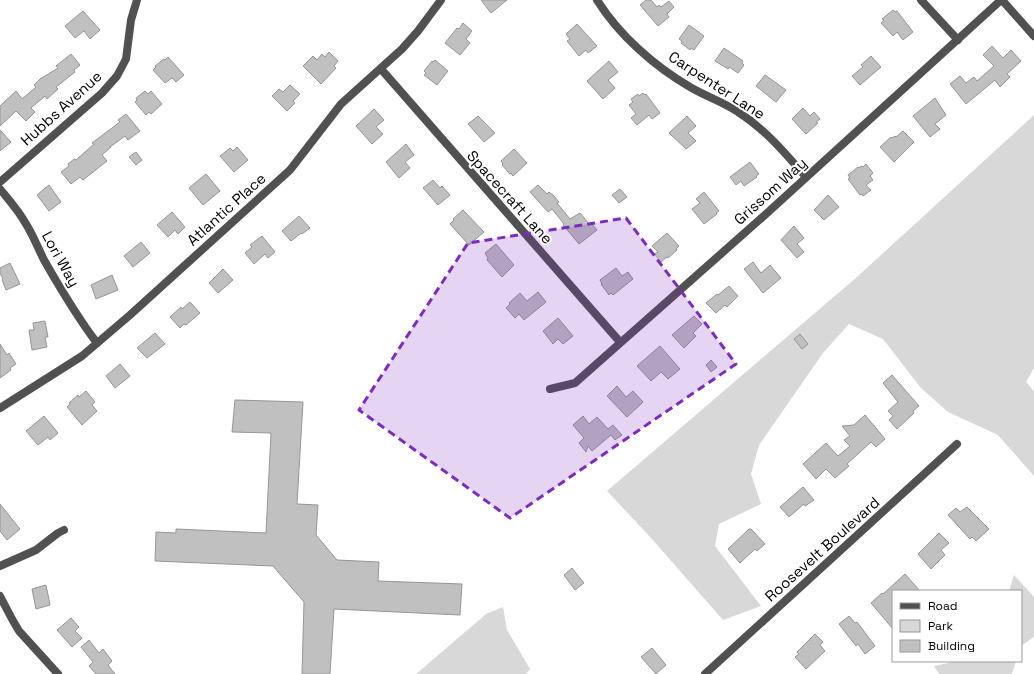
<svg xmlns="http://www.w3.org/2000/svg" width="1034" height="674" font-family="'Space Grotesk',sans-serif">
<rect width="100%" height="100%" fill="#fff"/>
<g fill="#d8d8d8">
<polygon points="1034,115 1034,368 1026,382 1034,391 1034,476 998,435 948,412 921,388 883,339 849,324 823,353 759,445 751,474 761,504 719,524 715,546 761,606 723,620 651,538 607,491 857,277"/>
<polygon points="1014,575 1034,597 1034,637 1021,646 1021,591 1009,591"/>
<polygon points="503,607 507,630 530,669 526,674 416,674 486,614"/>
<polygon points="958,661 1016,661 1012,674 939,674 934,666"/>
</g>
<g fill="#c0c0c0" stroke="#959595">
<polygon points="481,0 507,0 491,13"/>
<polygon points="646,0 651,0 657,7 659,5 661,7 669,1 674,7 667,14 669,17 658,26 640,5"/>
<polygon points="893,10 895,12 897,11 913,32 903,40 897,32 893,36 881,23 884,20 882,19"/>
<polygon points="83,11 100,30 90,39 84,31 75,38 65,26"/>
<polygon points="463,23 472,31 466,39 470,43 460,55 445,43 457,28 459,29"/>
<polygon points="577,24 597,46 588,53 586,50 579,56 567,41 570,39 566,34"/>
<polygon points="689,25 704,36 694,50 691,48 690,50 681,43 682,41 679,39"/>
<polygon points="992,46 1003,58 1011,50 1021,61 1007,74 1010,77 1000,87 995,80 966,104 950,84 960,76 966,83 974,77 977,81 994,66 983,55"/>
<polygon points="724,48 743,61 742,63 744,65 738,73 729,67 728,69 715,61"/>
<polygon points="329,52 338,61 334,66 336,68 321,84 303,66 313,56 317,60 322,54 325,57"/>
<polygon points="71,54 80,65 74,70 75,72 56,87 58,89 47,99 45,96 31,108 35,112 26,121 16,111 0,126 0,106 16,91 22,99 36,87 34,85 40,79 58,68 56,66"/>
<polygon points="871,56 881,67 860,85 852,76 863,67 861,65"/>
<polygon points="168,57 184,75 176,82 172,78 165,83 153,70 156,67 155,66 164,59 165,60"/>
<polygon points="435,60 448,71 437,85 424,75 426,73 424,71 432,61 433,62"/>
<polygon points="609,61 618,72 608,80 615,88 603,99 587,81"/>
<polygon points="765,75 786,90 776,102 756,86"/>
<polygon points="290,85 300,94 293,101 295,103 287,111 272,96 279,89 283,92"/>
<polygon points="145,91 148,94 151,91 162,104 151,114 149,112 146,115 135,102 137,100 136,98"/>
<polygon points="643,93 645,95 646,94 660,113 652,119 649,115 637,125 631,118 636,114 629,105 633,102 631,99 638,94 639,96"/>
<polygon points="935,98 946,115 935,124 940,129 930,137 913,116"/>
<polygon points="803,108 810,116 814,112 820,119 816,122 818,123 806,134 792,119"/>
<polygon points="374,109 384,120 376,127 383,134 372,144 356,126"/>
<polygon points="126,114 140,131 128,140 125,136 110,147 111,147 102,155 107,161 83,180 80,177 71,184 61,172 69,166 68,164 74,159 76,160 94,144 92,143 120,122 118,120"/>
<polygon points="478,116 495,133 484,142 468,124"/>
<polygon points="687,116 696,126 688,133 696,141 686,149 669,133"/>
<polygon points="0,130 11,142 0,151"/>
<polygon points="903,131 914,142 894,162 880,147 891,137 892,138 895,136 896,137"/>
<polygon points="406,144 414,155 405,162 410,168 399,178 386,162"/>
<polygon points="237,147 248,160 234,172 220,156 230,148 233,151"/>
<polygon points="514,149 527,163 513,176 511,173 510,174 502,165 503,164 501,161"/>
<polygon points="136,152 142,160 136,165 129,157"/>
<polygon points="750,162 759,174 756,176 757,177 744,186 741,181 736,185 730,177"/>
<polygon points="866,164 873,173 870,176 873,180 866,185 871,190 863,196 862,194 860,195 848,179 850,178 848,175 858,167 859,168 861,166 863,167"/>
<polygon points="206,174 220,191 203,205 189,188"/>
<polygon points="433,180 440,188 442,186 450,195 438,205 423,188"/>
<polygon points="49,185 61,202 49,211 37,195"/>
<polygon points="538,185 547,194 549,192 553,195 559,202 557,203 570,219 580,213 589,224 591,223 597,230 579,244 563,225 564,224 552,209 548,212 530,192"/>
<polygon points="620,189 627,197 619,203 612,195"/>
<polygon points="704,192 719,211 716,213 717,214 704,224 692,209 700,203 696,199"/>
<polygon points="828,195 839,207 824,220 814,210"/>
<polygon points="463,210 484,232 469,245 450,224 454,220 453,219"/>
<polygon points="172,212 185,227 178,234 175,230 168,237 157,225"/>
<polygon points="299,216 310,228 302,234 301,233 291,241 282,231"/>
<polygon points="794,226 804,238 797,244 804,252 797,258 781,240"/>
<polygon points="667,233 679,246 676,249 677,250 668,258 667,257 661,262 654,254 658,252 652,246"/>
<polygon points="262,236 275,252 268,258 265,254 254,264 245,253 252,247 250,245"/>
<polygon points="141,242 150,253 133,267 124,256"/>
<polygon points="496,244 514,265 502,277 487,260 488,258 485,253"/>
<polygon points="753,262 761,273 770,265 781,278 763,293 744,269"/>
<polygon points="10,263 20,284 6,290 2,280 3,279 0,273 0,268"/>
<polygon points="616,268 622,276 628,272 633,279 613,295 611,293 609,295 601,284 602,284 600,280"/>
<polygon points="223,269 233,280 218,293 209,283"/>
<polygon points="112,275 118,290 96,299 91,285"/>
<polygon points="729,286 738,296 727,307 725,305 716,313 706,303 717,294 718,295"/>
<polygon points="538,292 546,302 524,320 519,314 515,318 506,308 510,304 509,303 520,293 527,301"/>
<polygon points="190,302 200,313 186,325 184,324 180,328 170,317 181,307 182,309"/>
<polygon points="694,316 702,324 693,333 696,336 684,348 672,335"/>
<polygon points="558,318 573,336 563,344 558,339 553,344 543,331"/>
<polygon points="45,321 48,337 45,337 47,347 32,350 29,330 34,330 33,323"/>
<polygon points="155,333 165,344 147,358 137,348"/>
<polygon points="800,334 808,344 802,349 794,339"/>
<polygon points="0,344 7,355 9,353 16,364 10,368 11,370 0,378"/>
<polygon points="660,346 680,369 668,379 661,372 651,381 637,366"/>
<polygon points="711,360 717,367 711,372 706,365"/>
<polygon points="120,364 130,376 115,388 106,376"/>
<polygon points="892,375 919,406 913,411 914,413 897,429 889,420 893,416 888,411 898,402 883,383"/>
<polygon points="617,386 626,397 633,391 643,402 627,417 607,396"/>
<polygon points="86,391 95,402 92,405 97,411 82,425 67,407 70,404 69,403 78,395 79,397"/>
<polygon points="235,400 303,402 297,504 318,505 316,535 337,560 379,562 378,581 462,584 460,615 334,609 330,674 302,674 304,602 273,566 155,561 156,532 176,533 176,529 266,533 271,433 232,432"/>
<polygon points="865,415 885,439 876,447 871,442 847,464 849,466 835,478 826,469 816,479 803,464 826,443 838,456 850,446 844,440 850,436 842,426 854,425"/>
<polygon points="44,416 58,433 50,440 48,437 38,445 26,431"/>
<polygon points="583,416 589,424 597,417 608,429 613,425 622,435 615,440 611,435 592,451 588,446 586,452 579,443 584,438 573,425"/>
<polygon points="803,487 814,500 805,506 804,504 789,517 780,507"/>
<polygon points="0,504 20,529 7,540 0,531"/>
<polygon points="967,507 989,529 976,541 972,537 970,539 948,515 956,508 960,512"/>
<polygon points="749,529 751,529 765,544 757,551 755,549 740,563 728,549"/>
<polygon points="939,533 949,543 941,550 945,555 931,569 918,554"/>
<polygon points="572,568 584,583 575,590 564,575"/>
<polygon points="905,574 920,591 893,591 893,629 871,603 882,593 883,594"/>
<polygon points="46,585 50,605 36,609 32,589"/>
<polygon points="849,616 855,623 857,622 875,646 865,654 858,644 856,646 839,624"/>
<polygon points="71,618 79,627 75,631 82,638 72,647 57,630"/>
<polygon points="815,634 823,642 820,645 825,651 806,669 795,657 799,654 797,652"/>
<polygon points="89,640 99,653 103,649 112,661 108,665 115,674 96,674 89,666 93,662 81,647"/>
<polygon points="652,648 666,665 656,674 641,657"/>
</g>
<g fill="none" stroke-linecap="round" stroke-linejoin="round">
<g stroke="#515151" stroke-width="8">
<path d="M597 0C619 35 654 66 690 87 705 96 723 102 738 112 765 129 785 153 806 177"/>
<polyline points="921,0 958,40"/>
<polyline points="1002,0 1034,36"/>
<polyline points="381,69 620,342"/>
<polyline points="0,182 102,93 117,76 126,59 131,20 137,0"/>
<path d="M0 189C9 200 19 211 26 224 33 235 38 248 44 260 60 288 77 317 97 343"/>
<polyline points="550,389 575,383 766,214 1001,0"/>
<polyline points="0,408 82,356 130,315 290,170 341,104 402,49 418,31 441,0"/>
<polyline points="0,566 36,550 58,533 64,530"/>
<polyline points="0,596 12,619 19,631 58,674"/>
<polyline points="705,674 957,444"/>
</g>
</g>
<path fill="#7b2cbf" fill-opacity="0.2" stroke="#7b2cbf" stroke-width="3" stroke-dasharray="8 5" stroke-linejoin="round" d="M626 218 736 364 510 518 359 410 468 243Z"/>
<g text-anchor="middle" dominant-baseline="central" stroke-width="4" stroke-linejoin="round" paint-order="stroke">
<g font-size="15" fill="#000" stroke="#fff">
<text transform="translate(717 85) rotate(33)">Carpenter Lane</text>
<text transform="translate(61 108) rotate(-42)">Hubbs Avenue</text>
<text transform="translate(770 191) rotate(-42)">Grissom Way</text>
<text transform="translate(510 197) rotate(48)">Spacecraft Lane</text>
<text transform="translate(226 209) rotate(-42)">Atlantic Place</text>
<text transform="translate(61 259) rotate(61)">Lori Way</text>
<text transform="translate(822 549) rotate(-42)">Roosevelt Boulevard</text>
</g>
</g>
<rect x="892" y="590" width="130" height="72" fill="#ffffff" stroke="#999999"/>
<rect x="900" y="603" width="20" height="6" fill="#515151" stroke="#999999"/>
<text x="928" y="610" font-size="12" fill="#000000">Road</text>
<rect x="900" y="620" width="20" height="12" fill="#d8d8d8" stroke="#999999"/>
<text x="928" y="630" font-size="12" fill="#000000">Park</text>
<rect x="900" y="640" width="20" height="12" fill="#c0c0c0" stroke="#999999"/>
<text x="928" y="650" font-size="12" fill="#000000">Building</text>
</svg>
